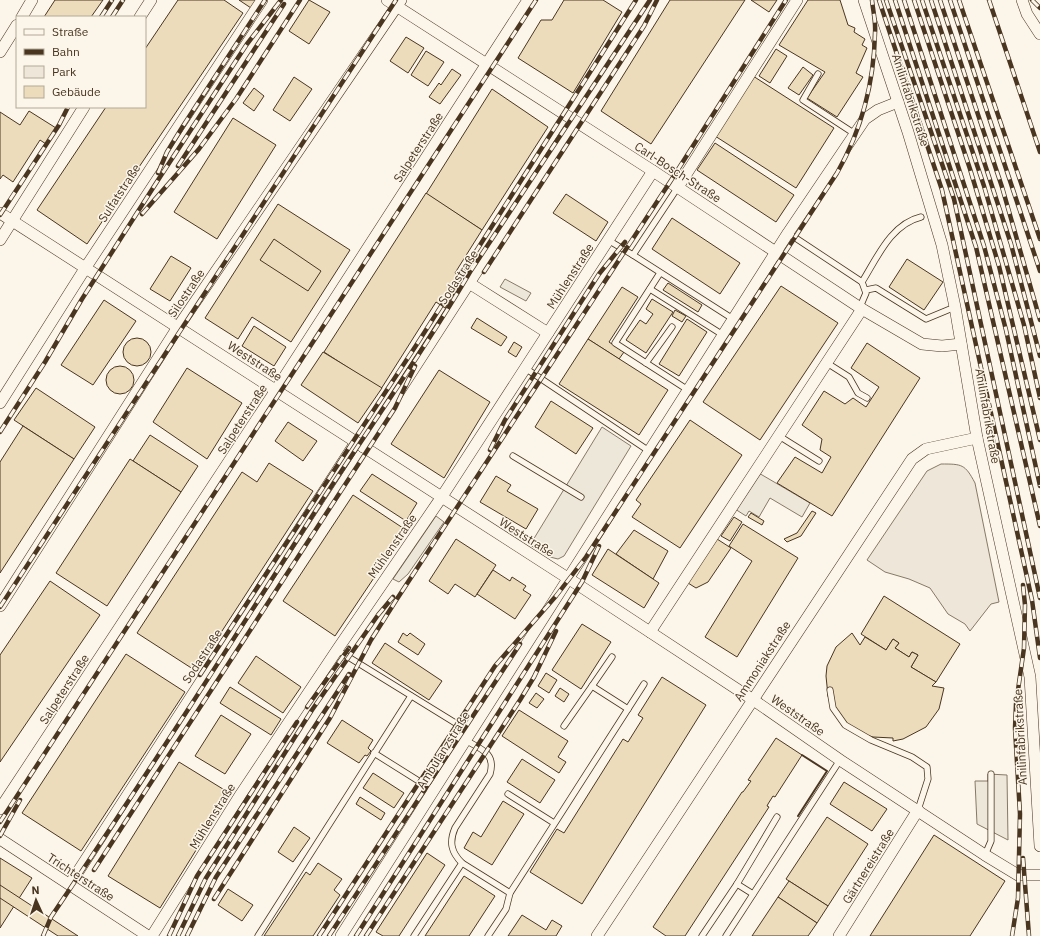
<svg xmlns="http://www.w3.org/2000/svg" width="1040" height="936" font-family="'IBM Plex Sans',sans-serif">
<rect width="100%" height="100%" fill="#fbf6e9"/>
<path fill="#ede6d9" stroke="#887966" d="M941 464C962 464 965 464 975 483L999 602 991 604 970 631 965 624 948 614 930 588 909 579 885 572 867 560 927 471Z"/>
<g fill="#ede7d9" stroke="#887966">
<polygon points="505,279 531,293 526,301 500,287"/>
<polygon points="602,427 631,446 564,556 558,559 550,557 530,545"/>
<polygon points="757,472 810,503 802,517 770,498 759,517 749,511 746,516 735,509"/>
<polygon points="436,516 444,522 408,574 399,582 393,579"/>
<polygon points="988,774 1007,775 1008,840 977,824 975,781 988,781"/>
</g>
<g fill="#ecdcbc" stroke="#4a3520">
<polygon points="55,0 103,0 91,17 44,17"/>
<polygon points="178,0 224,0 243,13 87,244 37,210 106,107 145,107 145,49"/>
<polygon points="239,0 256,0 251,8"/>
<polygon points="309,0 330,12 309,44 289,31"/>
<polygon points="564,0 603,0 622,12 573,93 518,58 541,20 552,20"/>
<polygon points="670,0 745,0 651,144 601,111"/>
<polygon points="751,0 777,0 769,12"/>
<polygon points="808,0 840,0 848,25 855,28 854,32 865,39 862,45 867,48 856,73 863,77 837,117 807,98 825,72 779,45"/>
<polygon points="406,37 424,48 408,73 390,61"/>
<polygon points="776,49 787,56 770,83 759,76"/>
<polygon points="426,51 444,62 428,86 411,75"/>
<polygon points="803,67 813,75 799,95 788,88"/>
<polygon points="452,69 461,75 440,104 429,97 439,83 441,85"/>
<polygon points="753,76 834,128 796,188 715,136"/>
<polygon points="294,77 312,89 290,121 273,110"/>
<polygon points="254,88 264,96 254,111 243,103"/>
<polygon points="492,89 548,127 482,230 426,194"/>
<polygon points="29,111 56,128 46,144 40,140 13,182 3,175 0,179 0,112 20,125"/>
<polygon points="233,118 276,145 217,239 174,212"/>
<polygon points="715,143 794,195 776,222 697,170"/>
<polygon points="426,193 482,230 455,273 464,278 445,308 436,302 381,389 324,352"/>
<polygon points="566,194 608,222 596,241 553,213"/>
<polygon points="278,204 350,250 291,342 252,317 238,339 205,318"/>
<polygon points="672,218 740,263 720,294 652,249"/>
<polygon points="274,239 321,271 308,291 260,260"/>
<polygon points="171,256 191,268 170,301 150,289"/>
<polygon points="907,259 943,282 924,310 889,287"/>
<polygon points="668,283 702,305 698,312 663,290"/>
<polygon points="781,286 838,323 760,440 703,402"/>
<polygon points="622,287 638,297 609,342 624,352 619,359 588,339"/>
<polygon points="652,299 673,312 646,353 626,340 640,320 646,324 653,314 646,309"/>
<polygon points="104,300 136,321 93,385 61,365"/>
<polygon points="675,310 686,316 682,322 672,316"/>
<polygon points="477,318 507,337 501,346 471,328"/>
<polygon points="687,319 707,332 679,376 659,364"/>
<polygon points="254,326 286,347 274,366 242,346"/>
<circle cx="137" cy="352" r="14"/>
<polygon points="588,339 668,390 639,435 559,384"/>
<polygon points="514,342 522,347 516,357 508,352"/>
<polygon points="867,343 920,378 832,516 777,483 795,457 822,473 831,457 820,450 822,439 802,425 824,391 845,404 853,398 866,407 879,387 851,368"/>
<polygon points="323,352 382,388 358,423 301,385"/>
<circle cx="120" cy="380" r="14"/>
<polygon points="187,368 242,403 207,459 153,422"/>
<polygon points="439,370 490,402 444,478 391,444"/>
<polygon points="36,388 95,427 74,459 14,420"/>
<polygon points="551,401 593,428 576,454 535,427"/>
<polygon points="690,420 742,455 680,548 632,517 641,504 636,500"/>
<polygon points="288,422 317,441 303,461 275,441"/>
<polygon points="23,426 74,459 0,573 0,462"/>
<polygon points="150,435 198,466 181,492 133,461"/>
<polygon points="130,459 181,492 107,606 56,573"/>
<polygon points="269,463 313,491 196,671 137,633 242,472 257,482"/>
<polygon points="372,474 417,503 406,521 360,491"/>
<polygon points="496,476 511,485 507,491 538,509 526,529 480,502"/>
<polygon points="353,495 406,530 335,636 283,601"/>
<polygon points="812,511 816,513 801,536 787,542 784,539 797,533"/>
<polygon points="751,513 764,521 762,525 748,517"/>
<polygon points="734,517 742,522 730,541 721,536"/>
<polygon points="743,524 798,558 737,657 705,637 752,561 729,546"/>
<polygon points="634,530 668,551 653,579 616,554"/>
<polygon points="456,539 496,565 475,597 455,584 448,594 429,581"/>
<polygon points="717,539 731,548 708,582 696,588 688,583"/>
<polygon points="608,549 659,583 644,608 592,575"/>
<polygon points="493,570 510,581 512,577 526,586 523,590 531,595 515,619 477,594"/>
<polygon points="50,581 100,615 0,762 0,655"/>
<polygon points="884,596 960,644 936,682 911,667 918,655 912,652 909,657 895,648 899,643 893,639 886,650 861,634"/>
<polygon points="582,624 611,642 581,689 552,670"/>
<polygon points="403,633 407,636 410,633 425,644 418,655 398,642"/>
<polygon points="852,633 860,645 865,637 886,650 893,639 899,643 895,648 909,657 912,652 918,655 911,667 936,682 932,686 944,688 939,709 926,727 903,739 893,741 893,738 873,737 863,734 841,720 832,708 828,696 826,676 827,666 836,647"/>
<polygon points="385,643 442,681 429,700 372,663"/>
<polygon points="126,654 185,692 81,851 22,813"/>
<polygon points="256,656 301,687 283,713 238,683"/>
<polygon points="546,673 557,680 549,693 538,686"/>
<polygon points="662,677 706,705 582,904 530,872 557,829 564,833 623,739 628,742 643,718 638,715"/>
<polygon points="230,687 281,719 271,735 220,703"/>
<polygon points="560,688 569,694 564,702 555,696"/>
<polygon points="536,693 544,699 537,708 529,703"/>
<polygon points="519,710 568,741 558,757 566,762 559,773 502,736"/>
<polygon points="221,715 251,734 225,774 195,756"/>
<polygon points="342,720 373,740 368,748 371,751 367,756 365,755 359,763 327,743"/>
<polygon points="776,738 802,755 775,797 773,796 768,804 767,806 769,807 685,936 666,936 653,927 742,792 743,792 751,781 748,780"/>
<polygon points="522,759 555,780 540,803 507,782"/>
<polygon points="179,762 231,794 160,908 108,876"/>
<polygon points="373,773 404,793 394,808 363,788"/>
<polygon points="844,782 887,809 872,831 830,804"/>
<polygon points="360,797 385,813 381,820 356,804"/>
<polygon points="503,801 524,814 492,865 464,848 473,832 481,837"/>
<polygon points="827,817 868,844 828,906 786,879"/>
<polygon points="294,827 310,838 293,862 278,852"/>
<polygon points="934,835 1005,881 970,936 870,936"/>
<polygon points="427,853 445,865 399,936 383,936 376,932"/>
<polygon points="0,858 32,878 0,928"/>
<polygon points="318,863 342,879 334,890 340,895 313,936 264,936 306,872 310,875"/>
<polygon points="464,876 495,896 469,936 425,936"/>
<polygon points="789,881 828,906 817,923 778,897"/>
<polygon points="0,885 78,936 58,936 0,898"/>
<polygon points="228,889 253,905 242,921 218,905"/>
<polygon points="778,897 817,923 808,936 752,936"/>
<polygon points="522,915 546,930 552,920 562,926 556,936 508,936"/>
</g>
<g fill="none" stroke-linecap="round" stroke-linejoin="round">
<g stroke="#4a3520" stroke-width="7">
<g id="lane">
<polyline points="818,74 803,100 855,134"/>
<polyline points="678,187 633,255 733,319"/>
<polyline points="788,233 862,282 866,293 860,307"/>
<polyline points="608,240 633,255"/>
<polyline points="660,273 615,343 688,390"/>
<path d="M862 282C877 258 891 224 921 217"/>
<polyline points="650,289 723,335"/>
<polyline points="866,290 876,288 926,319 955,307"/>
<polyline points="646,363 672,327"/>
<polyline points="827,363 849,377 858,393 867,398"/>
<polyline points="525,368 649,451"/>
<polyline points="779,436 819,461"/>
<polyline points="513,456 581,497"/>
<polyline points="337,650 470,732"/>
<polyline points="612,657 592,686 628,709"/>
<polyline points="830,690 833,708 845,725 871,740 912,757 927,767 928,779 918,810"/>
<polyline points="564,726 592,686"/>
<path d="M465 740C481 749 496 753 490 774L455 828C449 842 451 852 462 863L510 893"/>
<polyline points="374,753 433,790"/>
<polyline points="508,794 554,823"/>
<polyline points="985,855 991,841 991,774"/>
<polyline points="737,884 777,817"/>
<polyline points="258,936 411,696"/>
<polyline points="414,936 462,863"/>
<polyline points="488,936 506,909 510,893 644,684"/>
<polyline points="702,936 737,884 753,894"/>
<polyline points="726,936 840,760"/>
</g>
</g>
<g stroke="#4a3520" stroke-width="12">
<g id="street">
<polyline points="387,0 653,171 862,309 922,344 942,346 961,344"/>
<polyline points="864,0 908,132 942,245 955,307 977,438 1030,677 1040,846"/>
<polyline points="1022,0 1027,14 1040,34"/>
<polyline points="22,17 32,0"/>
<polyline points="140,17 151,0"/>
<polyline points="0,52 17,25"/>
<polyline points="678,187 797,0"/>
<polyline points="0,213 580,586 752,699 840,760 985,855 1018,875 1040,875"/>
<polyline points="0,240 84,107"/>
<polyline points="469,283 548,333"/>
<polyline points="0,403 86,267 262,0"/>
<polyline points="363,447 574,121"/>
<polyline points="0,606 178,327 401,0"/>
<polyline points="650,632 862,309"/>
<polyline points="0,809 276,390 528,0"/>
<polyline points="0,839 148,936"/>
<polyline points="70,884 356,442"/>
<polyline points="152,936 241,794 337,650 441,498 653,171"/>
<polyline points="341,936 788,233 865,119 878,110 898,102"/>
<polyline points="597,936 912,459 926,449 977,438"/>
<polyline points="839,936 918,810"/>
</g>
</g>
<use href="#lane" stroke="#fbf6e9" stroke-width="5.5"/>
<use href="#street" stroke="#fbf6e9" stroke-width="11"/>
<g stroke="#4a3520" stroke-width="4.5">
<g id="rail">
<polyline points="879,0 942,190 1032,600 1040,658"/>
<polyline points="886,0 954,199 1040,598"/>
<polyline points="895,0 976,247 1040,526"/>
<polyline points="904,0 984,246 1006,330 1040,486"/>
<polyline points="914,0 970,169 999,266 1040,440"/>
<polyline points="922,0 984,186 1024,325 1040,398"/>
<polyline points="931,0 1011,244 1040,356"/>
<polyline points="940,0 1002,187 1040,320"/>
<polyline points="950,0 1040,271"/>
<polyline points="959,0 1040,239"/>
<polyline points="989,0 1040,152"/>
<polyline points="1032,0 1040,8"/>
<polyline points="101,17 112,0"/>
<polyline points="112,17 123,0"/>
<polyline points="178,166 284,4"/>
<polyline points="158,173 167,152 183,126 265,0"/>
<polyline points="142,214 199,149 236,99 300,0"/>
<polyline points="0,215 59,125 68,107"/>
<polyline points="484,272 644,26 657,0"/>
<polyline points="0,432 45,362 82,299 160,177 247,44 281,0"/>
<polyline points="490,450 505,420 599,274 625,242"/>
<polyline points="0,607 396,0"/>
<polyline points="200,675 417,344 636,0"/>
<polyline points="307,707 349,648"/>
<polyline points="0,822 536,0"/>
<polyline points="0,836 20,800"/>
<polyline points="1023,858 1029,936"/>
<polyline points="94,870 395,408 415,366"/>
<polyline points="214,899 330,718 371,640 395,602 670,182 786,0"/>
<path d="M43 936 51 917C145 778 235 637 325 496 373 422 425 349 470 272L650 0"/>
<polyline points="169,936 197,876 297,722"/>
<polyline points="178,936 206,878 312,710 378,615 393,597"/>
<polyline points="187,936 216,877 349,674"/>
<path d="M319 936 495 666 556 596 586 557 837 173C861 131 874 83 875 33 876 22 873 11 872 0"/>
<polyline points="329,936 520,644"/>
<polyline points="356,936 582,582 599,546"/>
<polyline points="366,936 520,700 534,677 556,631"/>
<polyline points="1012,936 1018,898 1020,814 1015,728 1016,704 1024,648 1025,605 1023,585"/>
</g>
</g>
<use href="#rail" stroke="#fbf6e9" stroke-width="3" stroke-dasharray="9" stroke-linecap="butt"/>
<polyline stroke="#4a3520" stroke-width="2" points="798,816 827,771 802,755"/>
</g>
<g text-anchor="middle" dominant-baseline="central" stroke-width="3" stroke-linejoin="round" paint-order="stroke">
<g font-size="12" fill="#4a3520" stroke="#fbf6e9">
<text transform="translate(911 100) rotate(72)">Anilinfabrikstraße</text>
<text transform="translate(418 147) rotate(-57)">Salpeterstraße</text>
<text transform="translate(678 172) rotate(33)">Carl-Bosch-Straße</text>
<text transform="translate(119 193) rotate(-57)">Sulfatstraße</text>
<text transform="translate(570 276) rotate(-57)">Mühlenstraße</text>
<text transform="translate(458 277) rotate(-57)">Sodastraße</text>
<text transform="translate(186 293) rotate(-56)">Silostraße</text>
<text transform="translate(255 361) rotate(33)">Weststraße</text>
<text transform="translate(988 416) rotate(80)">Anilinfabrikstraße</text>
<text transform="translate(242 419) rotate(-57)">Salpeterstraße</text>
<text transform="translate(527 537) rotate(32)">Weststraße</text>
<text transform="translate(392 546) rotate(-55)">Mühlenstraße</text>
<text transform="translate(202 656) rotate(-57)">Sodastraße</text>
<text transform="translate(762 661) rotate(-57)">Ammoniakstraße</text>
<text transform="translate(64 689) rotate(-57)">Salpeterstraße</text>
<text transform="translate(798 715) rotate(35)">Weststraße</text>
<text transform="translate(1020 737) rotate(-93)">Anilinfabrikstraße</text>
<text transform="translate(443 750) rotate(-58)">Ambulanzstraße</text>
<text transform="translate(212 816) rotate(-58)">Mühlenstraße</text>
<text transform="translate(868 866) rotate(-58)">Gärtnereistraße</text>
<text transform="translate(81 877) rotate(33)">Trichterstraße</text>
</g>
</g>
<rect x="16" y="16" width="130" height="92" fill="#fbf6e9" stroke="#b4a999"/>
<rect x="24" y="29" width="20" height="6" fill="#fbf6e9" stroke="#b4a999"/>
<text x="52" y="36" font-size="12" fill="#4a3520">Straße</text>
<rect x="24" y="49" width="20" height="6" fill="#4a3520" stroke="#b4a999"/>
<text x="52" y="56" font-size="12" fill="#4a3520">Bahn</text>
<rect x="24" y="66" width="20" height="12" fill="#ede6d9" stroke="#b4a999"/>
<text x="52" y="76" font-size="12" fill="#4a3520">Park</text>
<rect x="24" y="86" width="20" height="12" fill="#ecdcbc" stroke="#b4a999"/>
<text x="52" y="96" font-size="12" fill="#4a3520">Gebäude</text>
<g transform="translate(36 900) rotate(357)" stroke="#fbf6e9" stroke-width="3" paint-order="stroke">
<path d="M0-3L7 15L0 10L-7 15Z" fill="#4a3520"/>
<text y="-6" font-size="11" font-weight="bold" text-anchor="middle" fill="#4a3520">N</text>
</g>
</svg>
